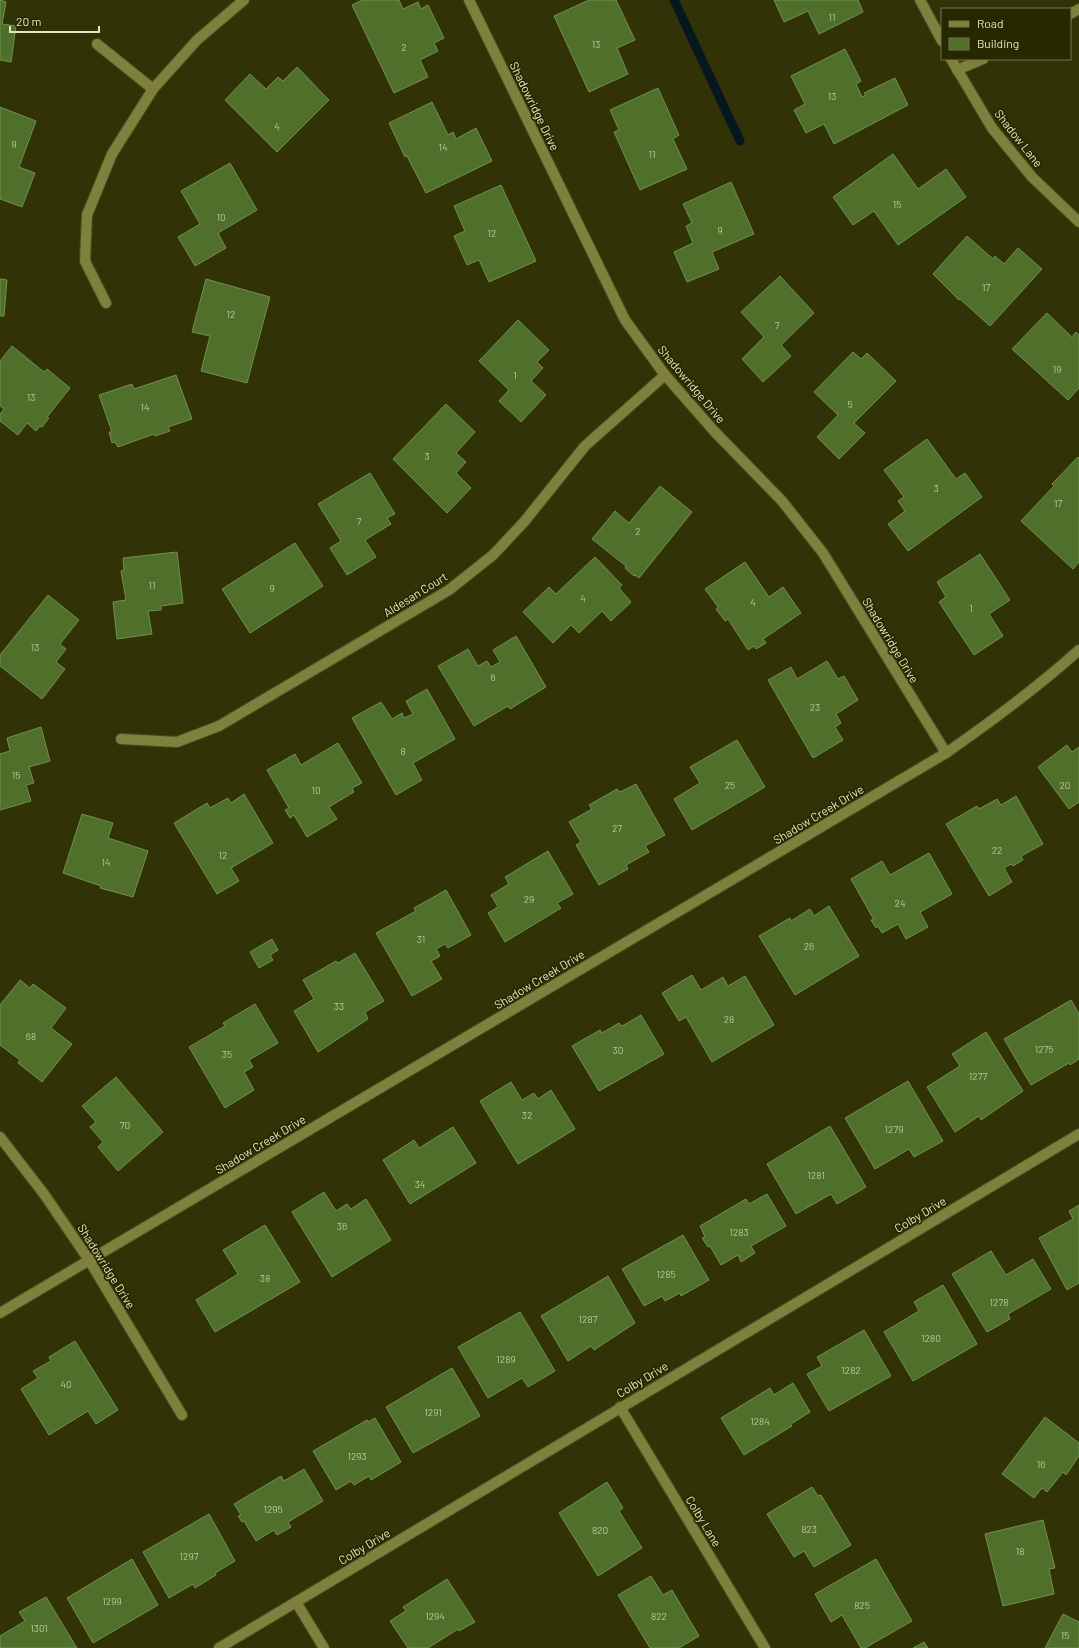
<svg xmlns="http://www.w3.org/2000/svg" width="1079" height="1648" font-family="Barlow,sans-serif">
<rect width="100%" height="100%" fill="#313205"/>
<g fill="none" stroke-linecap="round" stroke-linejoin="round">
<polyline stroke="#07171f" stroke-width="9" points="674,0 740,141"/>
</g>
<g fill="#4f6f2a" stroke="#70924c">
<polygon points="0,0 6,2 2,24 16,26 11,62 0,60"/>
<polygon points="362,0 399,0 403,9 418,2 421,9 428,5 444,38 434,43 438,51 420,60 428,77 394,93 352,5"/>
<polygon points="589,0 616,0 635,40 617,48 628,74 589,92 554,16"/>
<polygon points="774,0 858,0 863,12 819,34 808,11 784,22"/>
<polygon points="845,49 861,81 856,84 862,97 866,95 864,93 895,78 908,105 834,144 824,124 806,133 794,110 805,104 791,76"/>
<polygon points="297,67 329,100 277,152 225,100 250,74 266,89 278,77 283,81"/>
<polygon points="658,88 679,135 673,139 687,169 640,190 614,132 619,130 610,110"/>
<polygon points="432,102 448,135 453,132 456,139 476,128 492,161 426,193 407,156 405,157 389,123"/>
<polygon points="0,107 36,121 19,167 35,173 22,207 0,199"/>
<polygon points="893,154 918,189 946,169 966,197 898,245 874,211 853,225 833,197"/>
<polygon points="230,163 257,210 218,233 226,248 195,266 178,237 200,224 181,191"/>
<polygon points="731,182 754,234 712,252 719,269 687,282 674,252 693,243 686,226 692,223 683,204"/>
<polygon points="501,185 536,261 489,282 479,260 467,265 454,236 465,231 454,206"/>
<polygon points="967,236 993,259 995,256 1004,264 1018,248 1042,269 990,326 960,299 959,300 933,274"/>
<polygon points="780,276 814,313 781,345 791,356 763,382 742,359 764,337 741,312"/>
<polygon points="0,279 7,280 4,316 0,316"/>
<polygon points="206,279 270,297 247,383 201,371 210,336 192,332"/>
<polygon points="1047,313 1072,337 1076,332 1079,335 1079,388 1068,400 1012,349"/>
<polygon points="518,320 549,350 537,362 543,368 531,381 546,395 521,422 499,401 509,390 479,361"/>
<polygon points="12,346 44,372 47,369 70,388 47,417 49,418 42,427 40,426 36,431 27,423 18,435 0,421 0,414 4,409 0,406 0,361"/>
<polygon points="853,352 861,359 867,353 896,381 854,423 865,433 839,459 817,437 838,415 814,392"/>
<polygon points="176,375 192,419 168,427 170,431 155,436 154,434 118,447 115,442 112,443 109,432 112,432 99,395 132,384 134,389"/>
<polygon points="446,404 475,432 456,453 466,462 456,473 471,488 447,513 393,459"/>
<polygon points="927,439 956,479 965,473 982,497 908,551 888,524 905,511 898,501 904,497 884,470"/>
<polygon points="1078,457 1079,458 1079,562 1073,569 1021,521 1054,486 1052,484"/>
<polygon points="370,473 395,514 387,518 391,524 365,540 376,557 347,575 330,548 341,541 318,504"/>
<polygon points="660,486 692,512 639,578 635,575 634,576 625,568 626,566 592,539 615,511 629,523"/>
<polygon points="295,543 323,586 250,633 222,589"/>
<polygon points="177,552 183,603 161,606 161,610 148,611 152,634 117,639 113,602 126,600 121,571 124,570 123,558"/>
<polygon points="980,554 1010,600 989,614 1003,636 974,655 939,602 946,597 937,582"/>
<polygon points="595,557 622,585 619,588 631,602 611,621 602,611 579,633 571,625 553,643 523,612 549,587 556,594"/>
<polygon points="745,562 769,597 783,587 801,613 763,639 766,643 756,649 754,646 748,650 728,619 725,621 716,609 718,607 705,589"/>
<polygon points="48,595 79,620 60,644 66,649 56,662 65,669 42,699 0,666 0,655"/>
<polygon points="516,636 546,687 510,709 508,706 474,726 438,666 468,649 478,666 487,661 491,667 500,662 493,650"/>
<polygon points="827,661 838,679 844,676 858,700 836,714 841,723 835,727 843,740 813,758 768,680 791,667 797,679"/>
<polygon points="427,689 455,739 413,763 422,780 396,795 352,718 381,702 392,719 402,713 404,718 413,714 406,701"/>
<polygon points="41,727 50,761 29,767 34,783 26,785 31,801 0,810 0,754 10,751 7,738"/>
<polygon points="737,740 765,787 692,830 674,799 700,783 690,767"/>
<polygon points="338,743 362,783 352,788 354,792 329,807 337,819 307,837 294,815 290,818 285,810 289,808 267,770 295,754 301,765"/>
<polygon points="1067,745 1072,752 1079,747 1079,802 1069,809 1038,767"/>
<polygon points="636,784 665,835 645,846 649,852 626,865 628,869 599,885 576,845 581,842 569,822 592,809 589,805 617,789 620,792"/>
<polygon points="244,794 273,843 231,868 239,881 217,894 174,823 207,803 210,808 228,798 231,803"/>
<polygon points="1016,796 1043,844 1021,856 1023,860 1013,866 1011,864 1004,868 1012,882 989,896 946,824 977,806 979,809 997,799 1001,805"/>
<polygon points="82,814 113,823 108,838 148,851 133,897 100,888 101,886 63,873"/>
<polygon points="548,851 573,894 557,903 561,908 505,942 488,913 498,907 491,895 509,884 505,877"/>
<polygon points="929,853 952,894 920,912 928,927 906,939 898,924 882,933 878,926 876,928 871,920 874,920 851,879 882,861 890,875"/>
<polygon points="446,890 471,935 448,948 445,944 436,949 440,956 431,961 442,979 412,996 376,933 416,911 414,908"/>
<polygon points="829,906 859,956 795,995 759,936 790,918 791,921 810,909 814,916"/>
<polygon points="272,939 278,950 270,955 273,960 259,968 250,952"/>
<polygon points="355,953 384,1001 365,1012 368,1019 318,1052 294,1011 314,999 303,980 336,961 338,963"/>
<polygon points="692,975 701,990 723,977 728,986 745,976 774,1025 712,1062 686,1017 679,1021 662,993"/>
<polygon points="20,980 30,988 33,984 66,1008 51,1028 72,1044 42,1082 18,1063 20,1060 0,1045 0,1005"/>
<polygon points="1071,1000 1079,1014 1079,1059 1070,1065 1069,1063 1031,1085 1004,1039"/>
<polygon points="255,1004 278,1043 249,1060 253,1067 244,1072 254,1090 225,1108 189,1047 225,1026 223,1023"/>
<polygon points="641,1015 664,1054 599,1091 572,1046 600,1030 602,1033 619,1023 622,1026"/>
<polygon points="986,1032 1023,1091 981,1120 979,1116 955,1132 927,1087 960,1066 952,1054"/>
<polygon points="116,1077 163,1132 118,1171 98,1147 103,1142 90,1127 96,1122 82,1106"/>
<polygon points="908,1081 943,1141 914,1157 909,1149 875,1169 845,1118"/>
<polygon points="511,1082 522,1100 534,1093 538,1099 551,1090 575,1129 518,1164 480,1101"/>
<polygon points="830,1126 866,1187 837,1204 831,1194 796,1214 767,1164"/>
<polygon points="453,1127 476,1163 410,1204 383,1160 414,1140 419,1148"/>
<polygon points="324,1192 336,1211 347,1204 351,1209 366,1199 391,1240 332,1277 292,1212"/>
<polygon points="767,1194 786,1226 751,1246 755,1253 741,1262 738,1255 721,1265 710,1246 708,1247 702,1238 705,1237 700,1226 746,1199 749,1204"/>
<polygon points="1079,1205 1079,1283 1067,1290 1039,1238 1073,1219 1069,1211"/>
<polygon points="265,1225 300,1282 215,1332 196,1300 238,1274 223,1250"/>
<polygon points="683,1235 709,1280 681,1296 680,1293 665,1301 662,1296 644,1306 622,1269"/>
<polygon points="991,1251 1006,1275 1033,1259 1051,1289 1008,1314 1010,1319 987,1332 952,1274"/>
<polygon points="608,1276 635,1323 594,1350 591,1346 568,1361 541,1316"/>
<polygon points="943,1285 977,1344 913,1381 884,1332 919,1311 914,1302"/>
<polygon points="520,1312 555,1371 528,1387 522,1378 488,1398 458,1347"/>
<polygon points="864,1330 891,1376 829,1411 807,1374 822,1366 817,1357"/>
<polygon points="75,1341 118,1410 96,1424 88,1411 49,1435 21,1389 38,1378 33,1371 51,1361 49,1357"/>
<polygon points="452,1368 480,1416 413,1453 386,1407"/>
<polygon points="793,1383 810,1412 791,1424 792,1426 744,1455 721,1418 770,1388 774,1395"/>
<polygon points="1045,1417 1079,1443 1079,1456 1066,1475 1063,1472 1047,1492 1042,1488 1034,1498 1002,1474"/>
<polygon points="375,1418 401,1462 371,1480 369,1476 354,1485 351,1481 336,1490 313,1451 367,1420 368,1422"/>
<polygon points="304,1469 323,1501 288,1522 291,1527 277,1535 274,1530 256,1541 244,1521 242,1522 238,1516 241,1515 234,1504 281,1476 284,1481"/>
<polygon points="607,1482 623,1508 619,1511 642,1548 598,1576 559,1513"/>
<polygon points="812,1487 818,1496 821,1495 851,1545 814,1567 804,1551 794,1557 767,1514"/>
<polygon points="209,1514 235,1561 215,1573 216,1575 195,1588 193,1584 169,1598 143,1552"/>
<polygon points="1043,1520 1055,1568 1049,1569 1054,1594 1003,1606 985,1534"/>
<polygon points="132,1559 158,1605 93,1643 67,1598"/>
<polygon points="876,1559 912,1621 865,1648 861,1648 842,1615 831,1622 815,1594"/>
<polygon points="651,1576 663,1595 672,1590 699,1636 679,1648 650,1648 618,1595"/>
<polygon points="447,1579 475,1622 459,1631 458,1629 428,1648 408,1648 390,1621 406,1611 403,1607"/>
<polygon points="46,1597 77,1648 0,1648 0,1636 25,1621 19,1612"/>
<polygon points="1063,1614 1079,1622 1079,1648 1045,1648"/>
<polygon points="924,1642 928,1648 913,1648"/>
</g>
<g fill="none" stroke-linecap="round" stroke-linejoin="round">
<g stroke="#4d4f22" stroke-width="12">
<g id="minor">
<polyline points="469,0 625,320 665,375 714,431 782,501 823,553 946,753"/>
<polyline points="920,0 942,41"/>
<polyline points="1070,14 1079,9"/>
<polyline points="97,44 153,89"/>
<polyline points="951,59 992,128 1032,177 1079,222"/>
<polyline points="957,70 983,59"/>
<polyline points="106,303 85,261 87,215 112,154 153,89 197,40 244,0"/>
<polyline points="121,739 177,742 219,726 449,590 493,555 524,522 585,446 665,375"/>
<polyline points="0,1137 44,1194 89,1260 182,1415"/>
<path d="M0 1313 946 753C992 721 1037 688 1079 650"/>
<polyline points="620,1407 765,1648"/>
<polyline points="296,1602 324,1648"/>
<polyline points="219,1648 1079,1134"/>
</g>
</g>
<use href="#minor" stroke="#7e803d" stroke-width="10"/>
</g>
<g text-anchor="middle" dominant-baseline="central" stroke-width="3.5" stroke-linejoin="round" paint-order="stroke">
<g font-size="10" fill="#bdc898">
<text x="832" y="17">11</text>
<text x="596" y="44">13</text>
<text x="404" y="47">2</text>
<text x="832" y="96">13</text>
<text x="277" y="126">4</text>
<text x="14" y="144">9</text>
<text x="443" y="147">14</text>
<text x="652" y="154">11</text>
<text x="897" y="204">15</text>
<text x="221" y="217">10</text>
<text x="720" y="230">9</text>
<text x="492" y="233">12</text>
<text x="986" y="287">17</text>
<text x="231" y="314">12</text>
<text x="777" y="325">7</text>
<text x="1057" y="369">19</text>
<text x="515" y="375">1</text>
<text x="31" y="397">13</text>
<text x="850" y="404">5</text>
<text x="145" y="407">14</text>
<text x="427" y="456">3</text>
<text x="936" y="488">3</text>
<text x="1058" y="503">17</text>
<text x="359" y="521">7</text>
<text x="638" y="531">2</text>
<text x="152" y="585">11</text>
<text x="272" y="588">9</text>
<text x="583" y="598">4</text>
<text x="753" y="602">4</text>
<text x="971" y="608">1</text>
<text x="35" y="647">13</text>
<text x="493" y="677">6</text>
<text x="815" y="707">23</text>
<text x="403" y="751">8</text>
<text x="16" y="775">15</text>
<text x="730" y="785">25</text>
<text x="1065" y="785">20</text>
<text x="316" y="790">10</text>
<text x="617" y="828">27</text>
<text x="997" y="850">22</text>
<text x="223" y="855">12</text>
<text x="106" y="862">14</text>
<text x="529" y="899">29</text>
<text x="900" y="903">24</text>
<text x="421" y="939">31</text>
<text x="809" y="946">26</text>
<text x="339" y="1006">33</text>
<text x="729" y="1019">28</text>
<text x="31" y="1036">68</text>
<text x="1044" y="1049">1275</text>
<text x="618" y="1050">30</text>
<text x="227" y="1054">35</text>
<text x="978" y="1076">1277</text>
<text x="527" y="1115">32</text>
<text x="125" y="1125">70</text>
<text x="894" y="1129">1279</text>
<text x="816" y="1175">1281</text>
<text x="420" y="1184">34</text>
<text x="342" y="1226">36</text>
<text x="739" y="1232">1283</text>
<text x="666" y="1274">1285</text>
<text x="265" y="1278">38</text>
<text x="999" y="1302">1278</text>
<text x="588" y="1319">1287</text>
<text x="931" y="1338">1280</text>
<text x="506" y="1359">1289</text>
<text x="851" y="1370">1282</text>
<text x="66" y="1384">40</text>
<text x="433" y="1412">1291</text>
<text x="760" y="1421">1284</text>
<text x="357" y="1456">1293</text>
<text x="1041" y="1464">16</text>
<text x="273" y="1509">1295</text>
<text x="809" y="1529">823</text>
<text x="600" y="1530">820</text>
<text x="1020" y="1551">18</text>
<text x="189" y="1556">1297</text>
<text x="112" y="1601">1299</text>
<text x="862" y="1605">825</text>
<text x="435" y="1616">1294</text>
<text x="659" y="1616">822</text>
<text x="39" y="1628">1301</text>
<text x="1065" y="1635">15</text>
</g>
<g font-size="12" fill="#e2e5bd" stroke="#282800">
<text transform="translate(535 106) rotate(64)">Shadowridge Drive</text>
<text transform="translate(1019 138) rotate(52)">Shadow Lane</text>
<text transform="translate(692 384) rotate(50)">Shadowridge Drive</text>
<text transform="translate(415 594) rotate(-32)">Aldesan Court</text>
<text transform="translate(891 640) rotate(59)">Shadowridge Drive</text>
<text transform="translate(818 814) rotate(-31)">Shadow Creek Drive</text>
<text transform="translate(539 979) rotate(-31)">Shadow Creek Drive</text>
<text transform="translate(260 1144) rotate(-31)">Shadow Creek Drive</text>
<text transform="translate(920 1214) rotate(-31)">Colby Drive</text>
<text transform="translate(107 1266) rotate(58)">Shadowridge Drive</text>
<text transform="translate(642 1379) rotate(-31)">Colby Drive</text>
<text transform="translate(704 1521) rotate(59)">Colby Lane</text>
<text transform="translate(364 1546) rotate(-31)">Colby Drive</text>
</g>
</g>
<rect x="941" y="8" width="130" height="52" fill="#282800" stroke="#72744c"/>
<rect x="949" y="21" width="20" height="6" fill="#7e803d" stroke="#72744c"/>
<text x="977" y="28" font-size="12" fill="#e2e5bd">Road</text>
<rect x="949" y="38" width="20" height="12" fill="#4f6f2a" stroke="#72744c"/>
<text x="977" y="48" font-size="12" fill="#e2e5bd">Building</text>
<path d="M10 26v6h89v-6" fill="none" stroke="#e2e5bd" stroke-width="2"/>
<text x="16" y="26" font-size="12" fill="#e2e5bd" stroke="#282800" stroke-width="3" paint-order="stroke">20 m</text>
</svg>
